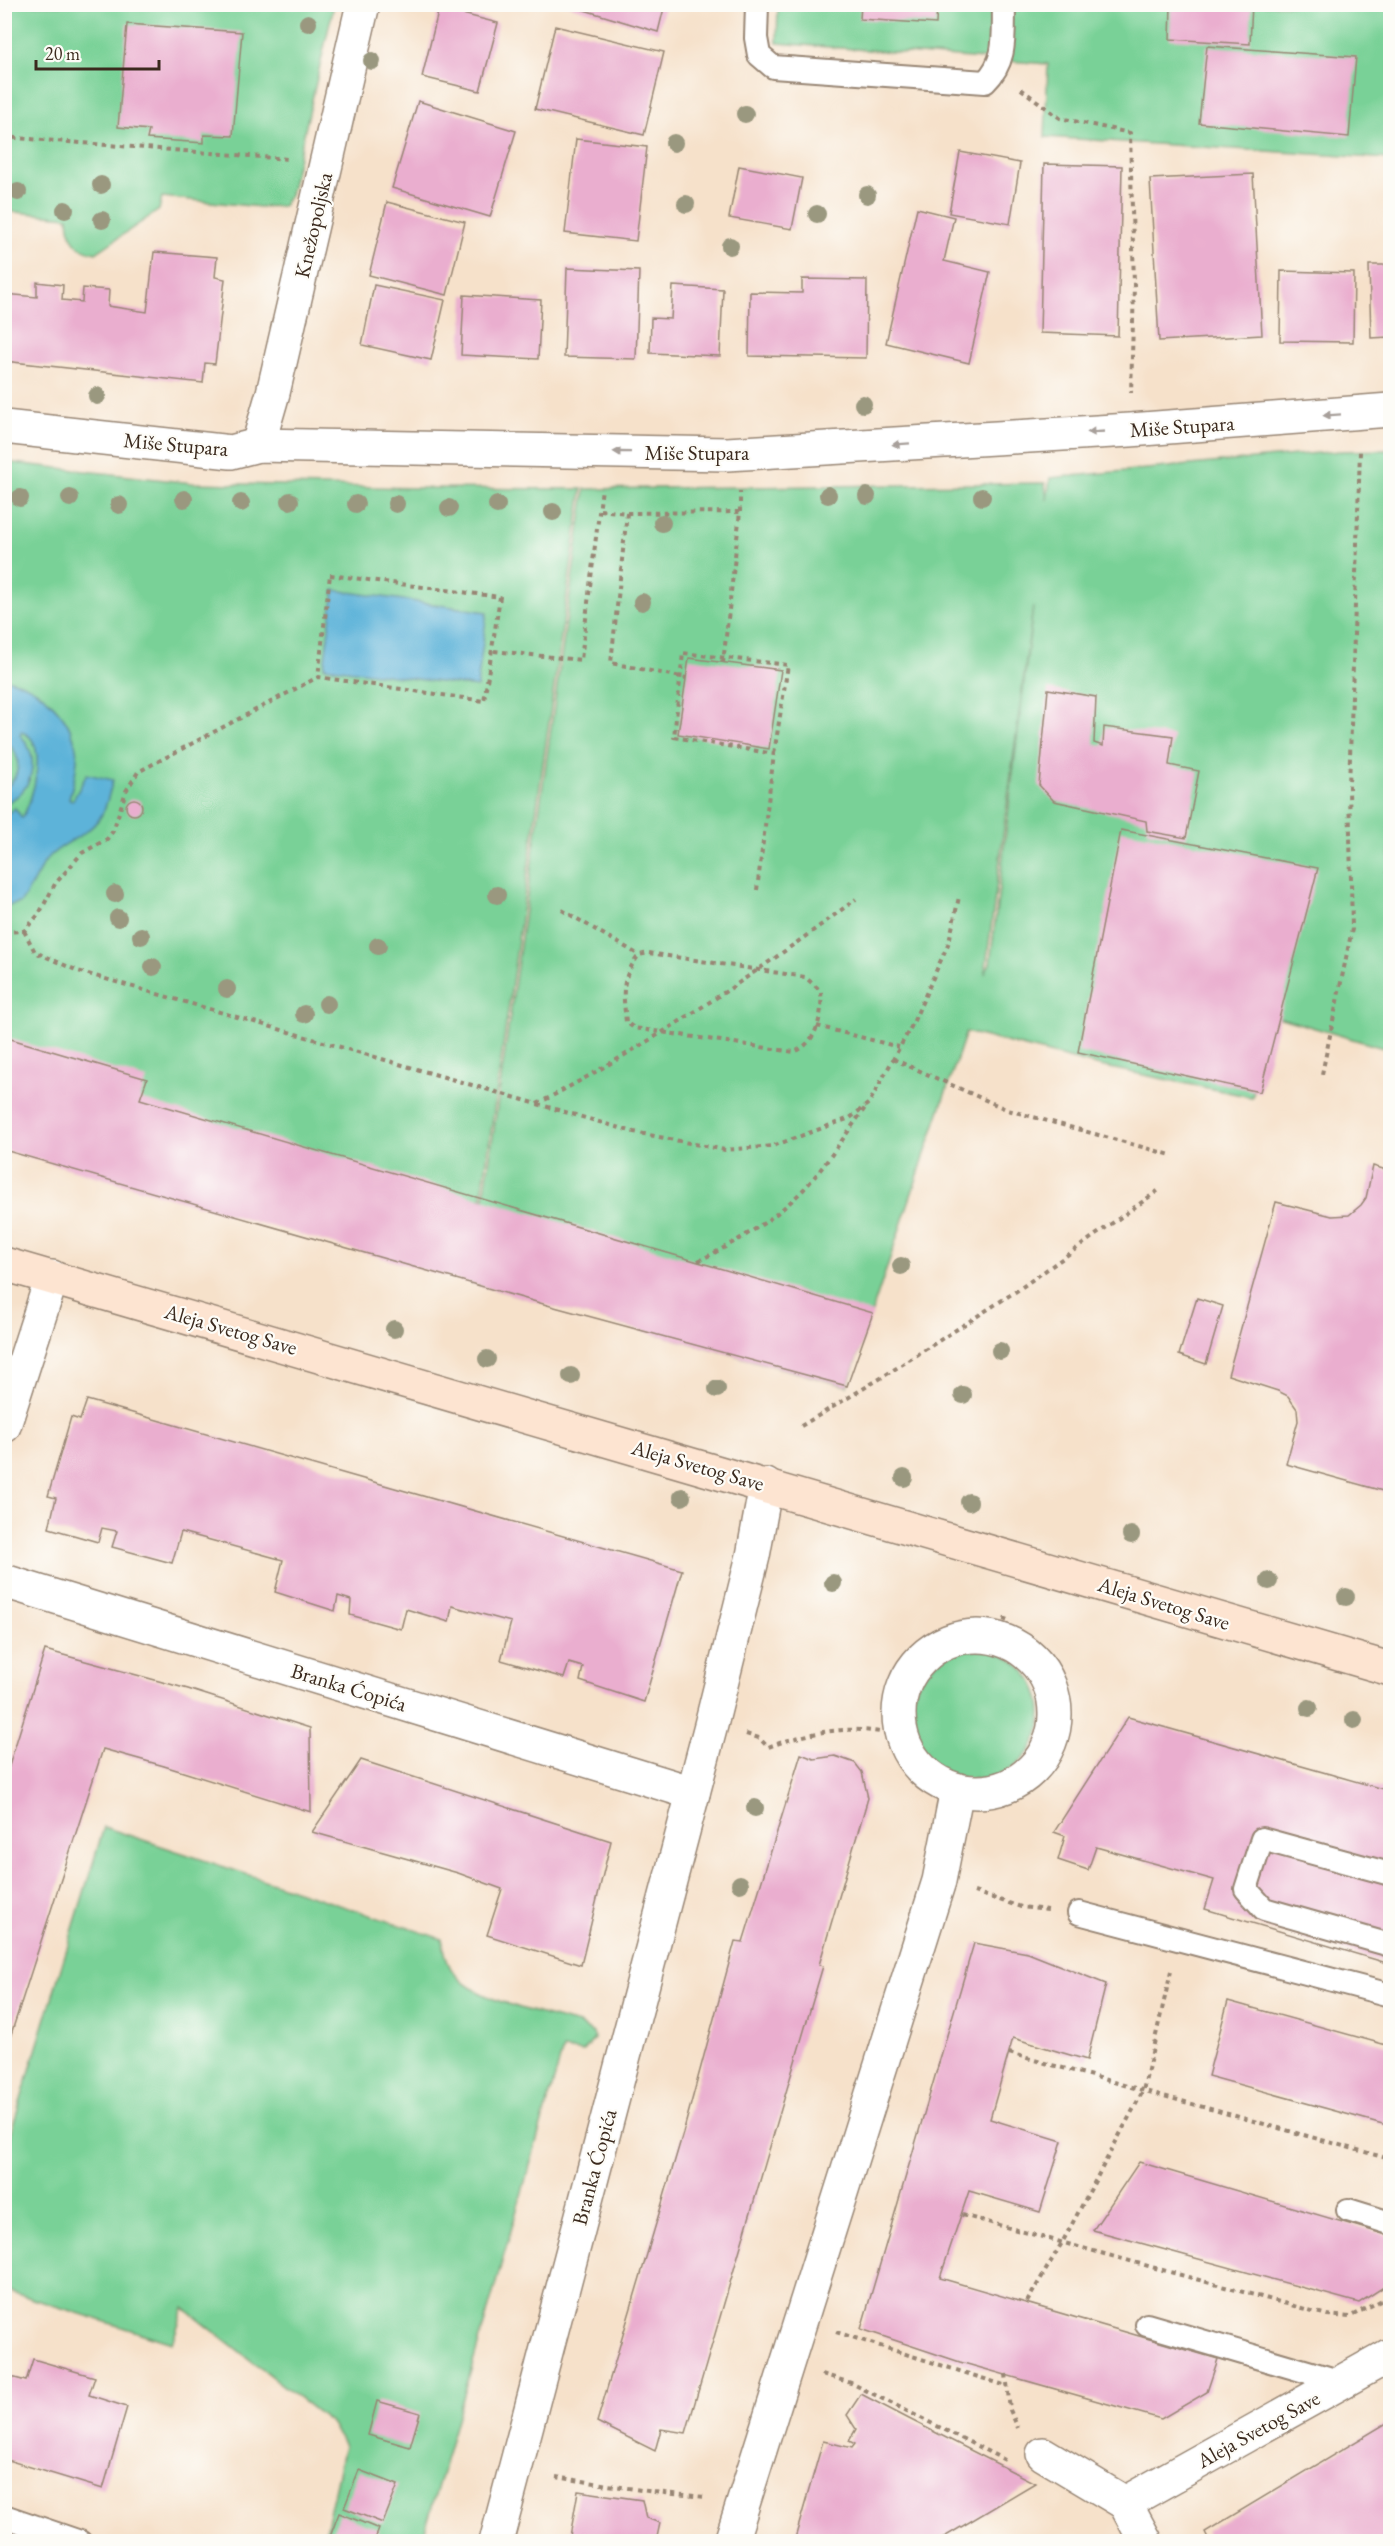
<svg xmlns="http://www.w3.org/2000/svg" width="1395" height="2546" font-family="'EB Garamond',serif">
<rect width="100%" height="100%" fill="#fdfcf7"/>
<filter id="ink" filterUnits="userSpaceOnUse"><feTurbulence type="fractalNoise" baseFrequency=".0167" numOctaves="2"/><feDisplacementMap in="SourceGraphic" scale="12" xChannelSelector="R" yChannelSelector="G"/><feConvolveMatrix kernelMatrix="1 2 1 2 8 2 1 2 1" color-interpolation-filters="sRGB"/></filter>
<filter id="wash" filterUnits="userSpaceOnUse"><feTurbulence type="fractalNoise" baseFrequency=".008" numOctaves="4" result="noise"/><feDisplacementMap in="SourceGraphic" scale="24" xChannelSelector="R" yChannelSelector="G"/><feGaussianBlur stdDeviation="1.35" result="paint"/><feColorMatrix in="noise" values="0 0 0 0 0 0 0 0 0 0 0 0 0 0 0 0 0 1.4 0 .05"/><feComposite in="paint" operator="in"/></filter>
<g filter="url(#wash)">
<rect width="100%" height="100%" fill="#f6e1ca"/>
<g fill="#79d197" stroke="#5a7e5a" stroke-width="1.5" fill-rule="evenodd">
<path d="M4 5H334L290 195 283 206 260 207 162 197 159 210 96 253C74 249 69 238 68 217L5 211Z"/>
<polygon points="778,5 1390,5 1390,159 1045,137 1048,64 777,43"/>
<path d="M1390 450V1050L1274 1016 1252 1097 1100 1066 966 1032 847 1386 472 1283 585 489 1045 483 1047 500 1050 478 1340 451ZM1033 607 990 963 985 974Z"/>
<polygon points="5,462 192,483 417,488 582,489 470,1279 5,1144 4,981 11,961 5,959"/>
<circle cx="976" cy="1714" r="65"/>
<path d="M104 1827 442 1939C445 1951 446 1964 455 1974 476 2001 546 2015 579 2024L593 2033 594 2039 583 2052 563 2049 422 2541H323L344 2446 332 2424 184 2308 172 2343 5 2290V2152Z"/>
</g>
<g fill="#5db3d9" stroke="#4c6e7c" stroke-width="1.5">
<polygon points="334,590 487,612 477,687 324,667"/>
<path d="M5 679C41 685 76 719 77 758 77 772 72 786 69 799L73 800 87 774 113 780C109 792 107 809 99 819 86 837 62 842 47 859 36 873 31 890 20 903L5 906V815L15 808 22 818C33 801 50 740 21 732L20 735C42 757 33 793 5 803V788C22 776 22 753 5 741Z"/>
</g>
<g id="blocks">
<g fill="#eaaecf">
<polygon points="564,4 665,4 658,32"/>
<polygon points="861,4 937,4 936,24 860,19"/>
<polygon points="1171,4 1252,4 1250,44 1170,39"/>
<polygon points="439,8 498,23 480,91 422,77"/>
<polygon points="127,24 242,32 233,136 204,135 204,143 147,139 149,130 118,127"/>
<polygon points="555,26 664,52 644,135 535,109"/>
<polygon points="1207,46 1356,57 1349,137 1199,123"/>
<polygon points="418,101 516,131 490,217 392,188"/>
<polygon points="576,139 647,147 636,241 565,233"/>
<polygon points="960,152 1020,163 1010,224 949,213"/>
<polygon points="1044,164 1122,166 1118,336 1040,333"/>
<polygon points="739,166 802,178 792,229 729,218"/>
<polygon points="1253,174 1262,335 1159,341 1150,179"/>
<polygon points="387,202 465,222 447,295 369,275"/>
<polygon points="917,208 954,217 944,261 990,272 969,363 886,343"/>
<polygon points="154,252 217,257 215,277 225,279 215,364 205,363 203,383 4,361 4,294 37,297 37,282 63,285 62,300 82,302 83,288 109,290 108,306 147,312"/>
<polygon points="1369,265 1390,265 1390,337 1371,338"/>
<polygon points="567,268 639,271 636,359 564,357"/>
<polygon points="1281,271 1354,273 1353,342 1280,341"/>
<polygon points="802,279 867,280 866,358 749,356 750,292 802,293"/>
<polygon points="374,285 445,300 431,360 362,345"/>
<polygon points="673,286 723,289 720,356 650,353 651,318 671,319"/>
<polygon points="464,295 541,300 538,359 461,355"/>
<polygon points="689,658 781,670 769,749 678,734"/>
<polygon points="1048,689 1096,697 1094,743 1103,746 1104,727 1173,736 1169,765 1199,771 1186,838 1147,831 1146,821 1054,801 1039,785"/>
<circle cx="134" cy="807" r="8"/>
<polygon points="1121,830 1318,868 1260,1092 1078,1052"/>
<polygon points="4,1037 147,1079 140,1099 873,1313 847,1386 547,1305 4,1150"/>
<polygon points="1373,1166 1390,1171 1390,1493 1286,1464 1298,1421 1297,1409 1292,1402 1288,1396 1278,1391 1228,1375 1276,1202 1332,1216 1349,1215 1361,1205 1366,1198"/>
<polygon points="1197,1298 1223,1306 1206,1364 1179,1355"/>
<polygon points="87,1400 682,1570 644,1702 580,1681 583,1667 569,1663 564,1678 501,1660 511,1622 452,1606 449,1622 406,1609 401,1629 350,1615 351,1600 338,1596 335,1611 275,1592 283,1560 181,1532 172,1563 112,1547 117,1531 102,1528 98,1542 49,1528 56,1498 48,1496 71,1417 80,1420"/>
<polygon points="45,1650 188,1689 310,1728 311,1812 164,1766 103,1749 5,2053 4,1782"/>
<polygon points="1128,1717 1390,1791 1390,1964 1205,1909 1214,1880 1096,1847 1088,1870 1058,1860 1065,1836 1054,1832"/>
<polygon points="801,1754 814,1759 835,1756 855,1763 862,1772 868,1798 819,1965 823,1966 686,2433 661,2429 655,2451 597,2422 683,2133 735,1941 743,1942"/>
<polygon points="361,1760 611,1841 581,1965 487,1935 502,1889 458,1873 312,1832"/>
<polygon points="974,1943 1028,1953 1106,1984 1087,2060 1013,2038 990,2119 1062,2141 1040,2212 969,2191 940,2278 1218,2359 1207,2392 1161,2419 960,2362 861,2329"/>
<polygon points="1228,2001 1390,2046 1390,2126 1208,2076"/>
<polygon points="1139,2162 1390,2236 1390,2283 1359,2303 1093,2230"/>
<polygon points="33,2359 95,2377 89,2395 127,2407 103,2489 4,2459 4,2375 26,2381"/>
<polygon points="861,2394 909,2419 1035,2483 936,2542 794,2542 823,2441 852,2448 855,2444 849,2441 856,2429 847,2415"/>
<polygon points="377,2401 420,2413 410,2447 368,2435"/>
<polygon points="1390,2421 1390,2535 1379,2542 1210,2542 1205,2532"/>
<polygon points="359,2470 398,2485 383,2523 344,2508"/>
<polygon points="578,2491 642,2500 646,2518 660,2523 656,2542 569,2542"/>
<polygon points="339,2513 379,2529 374,2542 328,2542"/>
</g>
</g>
</g>
<g filter="url(#ink)">
<use href="#blocks" fill-opacity="0" stroke="#988674" stroke-width="1.5"/>
<g fill="none" stroke-linecap="round" stroke-linejoin="round">
<g stroke="#988674" stroke-width="26">
<g id="lane">
<path d="M757 4 756 38 759 55 773 67 985 82C1008 60 1003 34 1004 4"/>
<polyline points="1390,1874 1262,1839 1246,1889 1264,1909 1390,1945"/>
<polyline points="1079,1913 1390,1995"/>
<polyline points="1348,2210 1390,2223"/>
<polyline points="1147,2325 1342,2382"/>
<polyline points="4,2516 80,2542"/>
</g>
</g>
<g stroke="#988674" stroke-width="36">
<g id="street">
<polyline points="4,427 231,452 258,445 727,454 1130,430 1390,410"/>
<polyline points="258,445 273,393 363,4"/>
<polyline points="4,1426 52,1277"/>
<polyline points="4,1581 693,1793"/>
<circle cx="977" cy="1714" r="78"/>
<polyline points="1043,2454 1125,2503 1146,2542"/>
<polyline points="1125,2503 1390,2355"/>
<polyline points="496,2542 711,1725 753,1556 766,1485"/>
<polyline points="731,2542 939,1881 957,1790"/>
</g>
</g>
<g stroke="#988674" stroke-width="36">
<polyline id="secondary" points="4,1264 1390,1669"/>
</g>
<g stroke="#988674" stroke-width="4" stroke-dasharray="4.5 4.5" stroke-linecap="butt">
<polyline points="1021,89 1060,118 1130,133 1134,285 1131,393"/>
<polyline points="4,137 288,159"/>
<polyline points="600,510 627,513 740,512 723,663"/>
<polyline points="740,512 740,492"/>
<polyline points="627,513 611,663 686,678"/>
<polygon points="330,575 500,597 484,701 318,677"/>
<polyline points="494,651 581,660 602,488"/>
<polyline points="1386,871 1390,872"/>
<polyline points="757,890 774,754 674,737 683,653 788,665 774,754"/>
<polyline points="562,910 639,955"/>
<polyline points="24,931 35,952 78,971 634,1132 725,1150 773,1146 850,1118 869,1103 912,1025 949,942 959,897"/>
<polyline points="4,932 24,931 39,914 55,884 82,853 107,839 113,831 126,791 138,772 318,677"/>
<path d="M649 953 805 977 821 991C823 1015 817 1043 794 1052L634 1028 626 1022C623 992 620 980 639 955Z"/>
<polyline points="817,1026 899,1047"/>
<polyline points="893,1059 1008,1110 1171,1155"/>
<polyline points="1322,1074 1352,929 1349,787 1360,451"/>
<path d="M537 1104C649 1045 755 975 856 899"/>
<path d="M698 1261C737 1242 774 1220 804 1189 827 1164 845 1135 865 1108"/>
<polyline points="801,1426 881,1378 1018,1290 1159,1190"/>
<polyline points="1000,1639 1007,1613"/>
<path d="M746 1734 759 1738 768 1747C812 1731 855 1723 901 1737"/>
<polyline points="974,1892 1021,1907 1048,1910"/>
<polyline points="1009,2053 1390,2159"/>
<polyline points="962,2215 1327,2315 1349,2317 1390,2296"/>
<polyline points="1027,2302 1063,2241 1143,2091 1171,1971"/>
<polyline points="836,2332 1007,2386"/>
<polyline points="822,2374 851,2383 1007,2461"/>
<polyline points="1006,2374 1010,2410 1018,2428"/>
<polyline points="556,2477 654,2492 705,2497"/>
</g>
<use href="#lane" stroke="#fff" stroke-width="22"/>
<use href="#street" stroke="#fff" stroke-width="33"/>
<use href="#secondary" stroke="#fde4d1" stroke-width="33"/>
</g>
<g fill="#9a987f">
<circle cx="308" cy="23" r="9"/>
<circle cx="372" cy="61" r="9"/>
<circle cx="745" cy="114" r="9"/>
<circle cx="674" cy="143" r="9"/>
<circle cx="101" cy="185" r="9"/>
<circle cx="18" cy="192" r="9"/>
<circle cx="867" cy="195" r="9"/>
<circle cx="686" cy="204" r="9"/>
<circle cx="65" cy="210" r="9"/>
<circle cx="817" cy="214" r="9"/>
<circle cx="102" cy="220" r="9"/>
<circle cx="730" cy="246" r="9"/>
<circle cx="97" cy="396" r="9"/>
<circle cx="863" cy="404" r="9"/>
<circle cx="828" cy="495" r="9"/>
<circle cx="867" cy="496" r="9"/>
<circle cx="982" cy="497" r="9"/>
<circle cx="20" cy="498" r="9"/>
<circle cx="70" cy="498" r="9"/>
<circle cx="184" cy="499" r="9"/>
<circle cx="290" cy="501" r="9"/>
<circle cx="241" cy="503" r="9"/>
<circle cx="356" cy="504" r="9"/>
<circle cx="396" cy="504" r="9"/>
<circle cx="119" cy="505" r="9"/>
<circle cx="497" cy="505" r="9"/>
<circle cx="449" cy="508" r="9"/>
<circle cx="553" cy="512" r="9"/>
<circle cx="662" cy="523" r="9"/>
<circle cx="642" cy="602" r="9"/>
<circle cx="115" cy="894" r="9"/>
<circle cx="497" cy="895" r="9"/>
<circle cx="118" cy="918" r="9"/>
<circle cx="141" cy="936" r="9"/>
<circle cx="378" cy="946" r="9"/>
<circle cx="153" cy="967" r="9"/>
<circle cx="227" cy="989" r="9"/>
<circle cx="327" cy="1004" r="9"/>
<circle cx="304" cy="1014" r="9"/>
<circle cx="901" cy="1266" r="9"/>
<circle cx="394" cy="1329" r="9"/>
<circle cx="1000" cy="1351" r="9"/>
<circle cx="487" cy="1359" r="9"/>
<circle cx="571" cy="1376" r="9"/>
<circle cx="717" cy="1389" r="9"/>
<circle cx="963" cy="1395" r="9"/>
<circle cx="904" cy="1478" r="9"/>
<circle cx="682" cy="1497" r="9"/>
<circle cx="969" cy="1502" r="9"/>
<circle cx="1131" cy="1535" r="9"/>
<circle cx="1269" cy="1581" r="9"/>
<circle cx="833" cy="1583" r="9"/>
<circle cx="1346" cy="1597" r="9"/>
<circle cx="1309" cy="1708" r="9"/>
<circle cx="1354" cy="1720" r="9"/>
<circle cx="755" cy="1808" r="9"/>
<circle cx="740" cy="1884" r="9"/>
</g>
<defs><path id="oneway-solid" d="M-6-.8H1V-3.2L6.5 0L1 3.2V.8H-6Z" transform="scale(1.5)"/></defs>
<g fill="#a79f9a">
<use href="#oneway-solid" transform="translate(1332 415) rotate(176)"/>
<use href="#oneway-solid" transform="translate(1096 432) rotate(177)"/>
<use href="#oneway-solid" transform="translate(901 444) rotate(176)"/>
<use href="#oneway-solid" transform="translate(622 452) rotate(-179)"/>
</g>
</g>
<g text-anchor="middle" dominant-baseline="central" stroke-width="4.5" stroke-linejoin="round" paint-order="stroke">
<g font-size="21" fill="#3b2a1e" stroke="#fdfcf7">
<text transform="translate(313 225) rotate(-77)">Knežopoljska</text>
<text transform="translate(1182 426) rotate(-4)">Miše Stupara</text>
<text transform="translate(176 444) rotate(5)">Miše Stupara</text>
<text x="697" y="452">Miše Stupara</text>
<text transform="translate(231 1329) rotate(16)">Aleja Svetog Save</text>
<text transform="translate(698 1465) rotate(16)">Aleja Svetog Save</text>
<text transform="translate(1164 1603) rotate(17)">Aleja Svetog Save</text>
<text transform="translate(349 1687) rotate(17)">Branka Ćopića</text>
<text transform="translate(594 2167) rotate(-75)">Branka Ćopića</text>
<text transform="translate(1258 2429) rotate(-29)">Aleja Svetog Save</text>
</g>
</g>
<rect width="1395" height="2546" fill="none" stroke="#fdfcf7" stroke-width="24"/>
<path d="M36 60v9h123v-9" fill="none" stroke="#3b2a1e" stroke-width="3"/>
<text x="45" y="60" font-size="18" fill="#3b2a1e" stroke="#fdfcf7" stroke-width="4.5" paint-order="stroke">20 m</text>
</svg>
